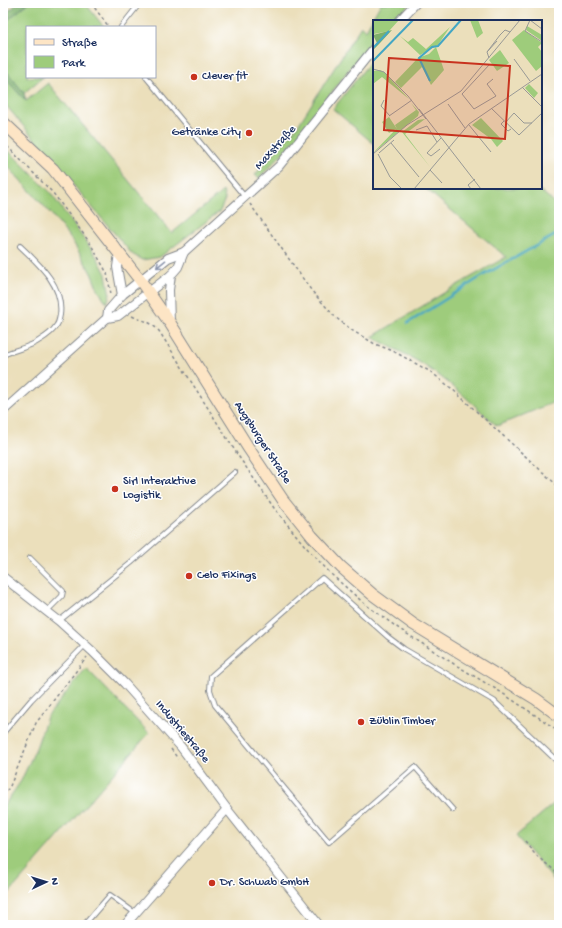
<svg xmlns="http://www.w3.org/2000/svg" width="562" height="928" font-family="'Gochi Hand',sans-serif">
<rect width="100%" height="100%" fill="#fff"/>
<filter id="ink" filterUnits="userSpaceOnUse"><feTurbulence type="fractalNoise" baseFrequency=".025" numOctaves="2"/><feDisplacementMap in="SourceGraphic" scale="8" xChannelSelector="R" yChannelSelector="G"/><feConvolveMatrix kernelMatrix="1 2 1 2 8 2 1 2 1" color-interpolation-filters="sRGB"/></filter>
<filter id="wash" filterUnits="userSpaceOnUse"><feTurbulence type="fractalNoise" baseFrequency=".012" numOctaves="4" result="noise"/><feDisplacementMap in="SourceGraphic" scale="16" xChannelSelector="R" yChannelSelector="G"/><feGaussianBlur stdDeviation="0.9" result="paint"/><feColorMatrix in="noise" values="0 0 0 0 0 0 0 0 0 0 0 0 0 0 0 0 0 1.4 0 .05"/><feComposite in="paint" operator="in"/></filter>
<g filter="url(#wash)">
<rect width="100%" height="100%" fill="#ebdfbb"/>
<g fill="#9ecc7b" stroke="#5c7e6c">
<polygon points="28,3 85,3 104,27 27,27 27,77 43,77 24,93 3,67 3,24"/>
<polygon points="381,3 411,3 393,21 374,21 374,41 350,68 299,136 259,178 255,175 297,127 361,26 366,30"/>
<polygon points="374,57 374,144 333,109"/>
<polygon points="3,76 26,101 48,83 172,233 223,191 225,199 220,211 160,257 142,260 132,254 3,102"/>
<polygon points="3,145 49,191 97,257 106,274 110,295 107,303 98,290 91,273 73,242 52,215 3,161"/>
<path d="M425 188H537L559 206V400L497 426C476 407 455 386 431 370 413 357 392 348 372 337L452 288 506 257Z"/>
<polygon points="86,668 149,733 3,900 3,807 21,781 36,748 47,717"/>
<polygon points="559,799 559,886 516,836"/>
</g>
<g fill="#7eb06b" stroke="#4c7064">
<polygon points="18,3 28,3 3,24 3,15"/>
<polygon points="3,67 24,93 26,101 3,76"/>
</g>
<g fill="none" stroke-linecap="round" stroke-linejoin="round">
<polyline stroke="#44a7c4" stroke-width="2.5" points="408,323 484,275 559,233"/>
</g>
</g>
<g filter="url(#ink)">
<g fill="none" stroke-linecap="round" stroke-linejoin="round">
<g stroke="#83878c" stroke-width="6">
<g id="lane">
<polyline points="121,27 140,3"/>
<polyline points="146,77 245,197"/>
<path d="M3 355C14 350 31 347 40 340 45 337 53 331 56 326 59 323 59 319 60 315 64 286 39 264 20 246"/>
<polyline points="30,558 63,591 62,596 47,611"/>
<polyline points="59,621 131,563 235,472"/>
<polyline points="3,733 31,700 85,645"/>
<polyline points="453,810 415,767 329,842 215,705 210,690 211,676 322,578 388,637 404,649 494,701 559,763"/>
<polyline points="84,925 110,895 135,913"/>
</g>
</g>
<g stroke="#83878c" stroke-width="10">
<g id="street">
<polyline points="399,21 416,3"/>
<polyline points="119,253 117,267 122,295"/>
<polyline points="107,318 108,311 122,295 168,258 184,252 279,166 374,48"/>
<polyline points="170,323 169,290 171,275"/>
<polyline points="3,411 107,318 118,316 171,275 178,267 184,252"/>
<polyline points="3,577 59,621 92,651 125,684 181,747 227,809 319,925"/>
<polyline points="125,925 227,809"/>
</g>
</g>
<g stroke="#83878c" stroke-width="13">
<polyline id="secondary" points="3,122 53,169 140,280 170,323 249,449 283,500 312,536 341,567 372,594 413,624 536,699 559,716"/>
</g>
<g stroke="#83878c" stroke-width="1.5" stroke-dasharray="3 3" stroke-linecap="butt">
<polyline points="91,3 109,27"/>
<polyline points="3,142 53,193 90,243 107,273 111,294"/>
<polyline points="250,204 311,290 335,317 353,331 375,344 393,351 431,372 451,388 559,487"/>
<path d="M132 316C144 322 148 319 159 331L239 457 274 508 305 546 332 575 366 605 401 630 454 664 499 691 559 731"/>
<polyline points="171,749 178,759"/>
<polyline points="3,796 10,786 36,723 87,657"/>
<polyline points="525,841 538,857 554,870 559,877"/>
</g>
<use href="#lane" stroke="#fff" stroke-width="4"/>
<use href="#street" stroke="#fff" stroke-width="8"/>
<use href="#secondary" stroke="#fde5c5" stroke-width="11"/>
</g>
<defs><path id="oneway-shaft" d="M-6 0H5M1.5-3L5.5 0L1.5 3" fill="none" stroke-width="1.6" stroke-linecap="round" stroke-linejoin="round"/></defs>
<use stroke="#8d97ae" href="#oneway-shaft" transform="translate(161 264) rotate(141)"/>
</g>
<g fill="#c8321e" stroke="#fff" stroke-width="1.5">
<circle cx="194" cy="77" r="4"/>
<circle cx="249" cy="133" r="4"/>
<circle cx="115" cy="489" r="4"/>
<circle cx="189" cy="576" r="4"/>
<circle cx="361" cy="722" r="4"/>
<circle cx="212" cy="883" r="4"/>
</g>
<g text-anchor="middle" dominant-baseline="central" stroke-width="3" stroke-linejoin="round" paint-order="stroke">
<g font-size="12" fill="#1b2f5e" stroke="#fff" text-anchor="start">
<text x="202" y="77">Clever fit</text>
<text x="241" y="133" text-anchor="end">Getränke City</text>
<text x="123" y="482">Sirl Interaktive<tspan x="123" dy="14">Logistik</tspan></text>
<text x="197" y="576">Celo Fixings</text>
<text x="369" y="722">Züblin Timber</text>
<text x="220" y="883">Dr. Schwab GmbH</text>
</g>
<g font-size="12" fill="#1b2f5e" stroke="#fff">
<text transform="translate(276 148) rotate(-48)">Maxstraße</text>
<text transform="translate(262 443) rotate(57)">Augsburger Straße</text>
<text transform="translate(182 732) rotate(50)">Industriestraße</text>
</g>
</g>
<g transform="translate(373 20)">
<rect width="169" height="169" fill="#ebdfbb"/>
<path d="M0 0H26L16 11 1 14ZM97 0H105L110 13 104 18ZM154 6 169 15V21L153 10ZM77 7 65 25 47 35 27 16 35 22 40 18 53 29ZM151 10 169 23 165 27 169 32V46L163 51 139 20ZM63 27 71 50 58 65 49 47 28 68 22 62 45 38 56 34ZM127 30 136 43 124 51 116 40ZM7 50 11 52 36 79 9 57 0 64V51ZM156 64 165 73 161 78 152 68ZM38 83 46 92 45 96 0 133 23 109 16 113 9 102 16 97 24 109 22 105 43 90ZM108 98 130 121 124 127 118 119 99 105ZM52 99 32 114 57 147 29 112 45 100Z" fill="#9ecc7b"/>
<path d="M19 10 7 23 0 30 4 23 0 15Z" fill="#7eb06b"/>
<path fill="none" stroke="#44a7c4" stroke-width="2" d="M0 28 16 11M0 41 40 0M57 61 46 38 59 27 65 26 88 0"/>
<path fill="none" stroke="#989996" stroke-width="1" d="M157 0 152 11 169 22M157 0 169 9M114 32 124 21M116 38 114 32 127 15 132 10 137 12M141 39 157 61M117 44 89 74 101 89 123 76 114 64 120 59M0 49 11 52 35 76 53 99M149 67 169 87M11 80 8 86 17 96M75 84 92 108M118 88 146 115 169 93M46 89 108 169M16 96 39 80M131 101 128 104 135 111 138 109M132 103 141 93 151 103H159M96 105 118 132M43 110 54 106 64 122M18 123 46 157M67 129 58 136 54 133 68 118M6 133 21 120M0 134 34 105 88 71 147 0M5 134 17 157 29 169M57 150 69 163M41 169 96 104 169 54M98 169 95 165 102 159"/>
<path fill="#c8321e" fill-opacity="0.15" stroke="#c8321e" stroke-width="2" d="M16 38 137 46 132 119 11 110Z"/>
<rect width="169" height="169" fill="none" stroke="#1b2f5e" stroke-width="2"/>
</g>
<rect width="562" height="928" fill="none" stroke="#fff" stroke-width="16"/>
<rect x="26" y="26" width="130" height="52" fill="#ffffff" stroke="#a4acbf"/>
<rect x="34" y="39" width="20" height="6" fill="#fde5c5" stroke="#a4acbf"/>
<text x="62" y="46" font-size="12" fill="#1b2f5e">Straße</text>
<rect x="34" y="56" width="20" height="12" fill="#9ecc7b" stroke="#a4acbf"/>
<text x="62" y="66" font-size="12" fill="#1b2f5e">Park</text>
<g transform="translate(46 882) rotate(86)" stroke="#ffffff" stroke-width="3" paint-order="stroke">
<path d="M0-3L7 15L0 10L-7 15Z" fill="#1b2f5e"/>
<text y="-6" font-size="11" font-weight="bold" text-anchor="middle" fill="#1b2f5e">N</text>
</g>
</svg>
